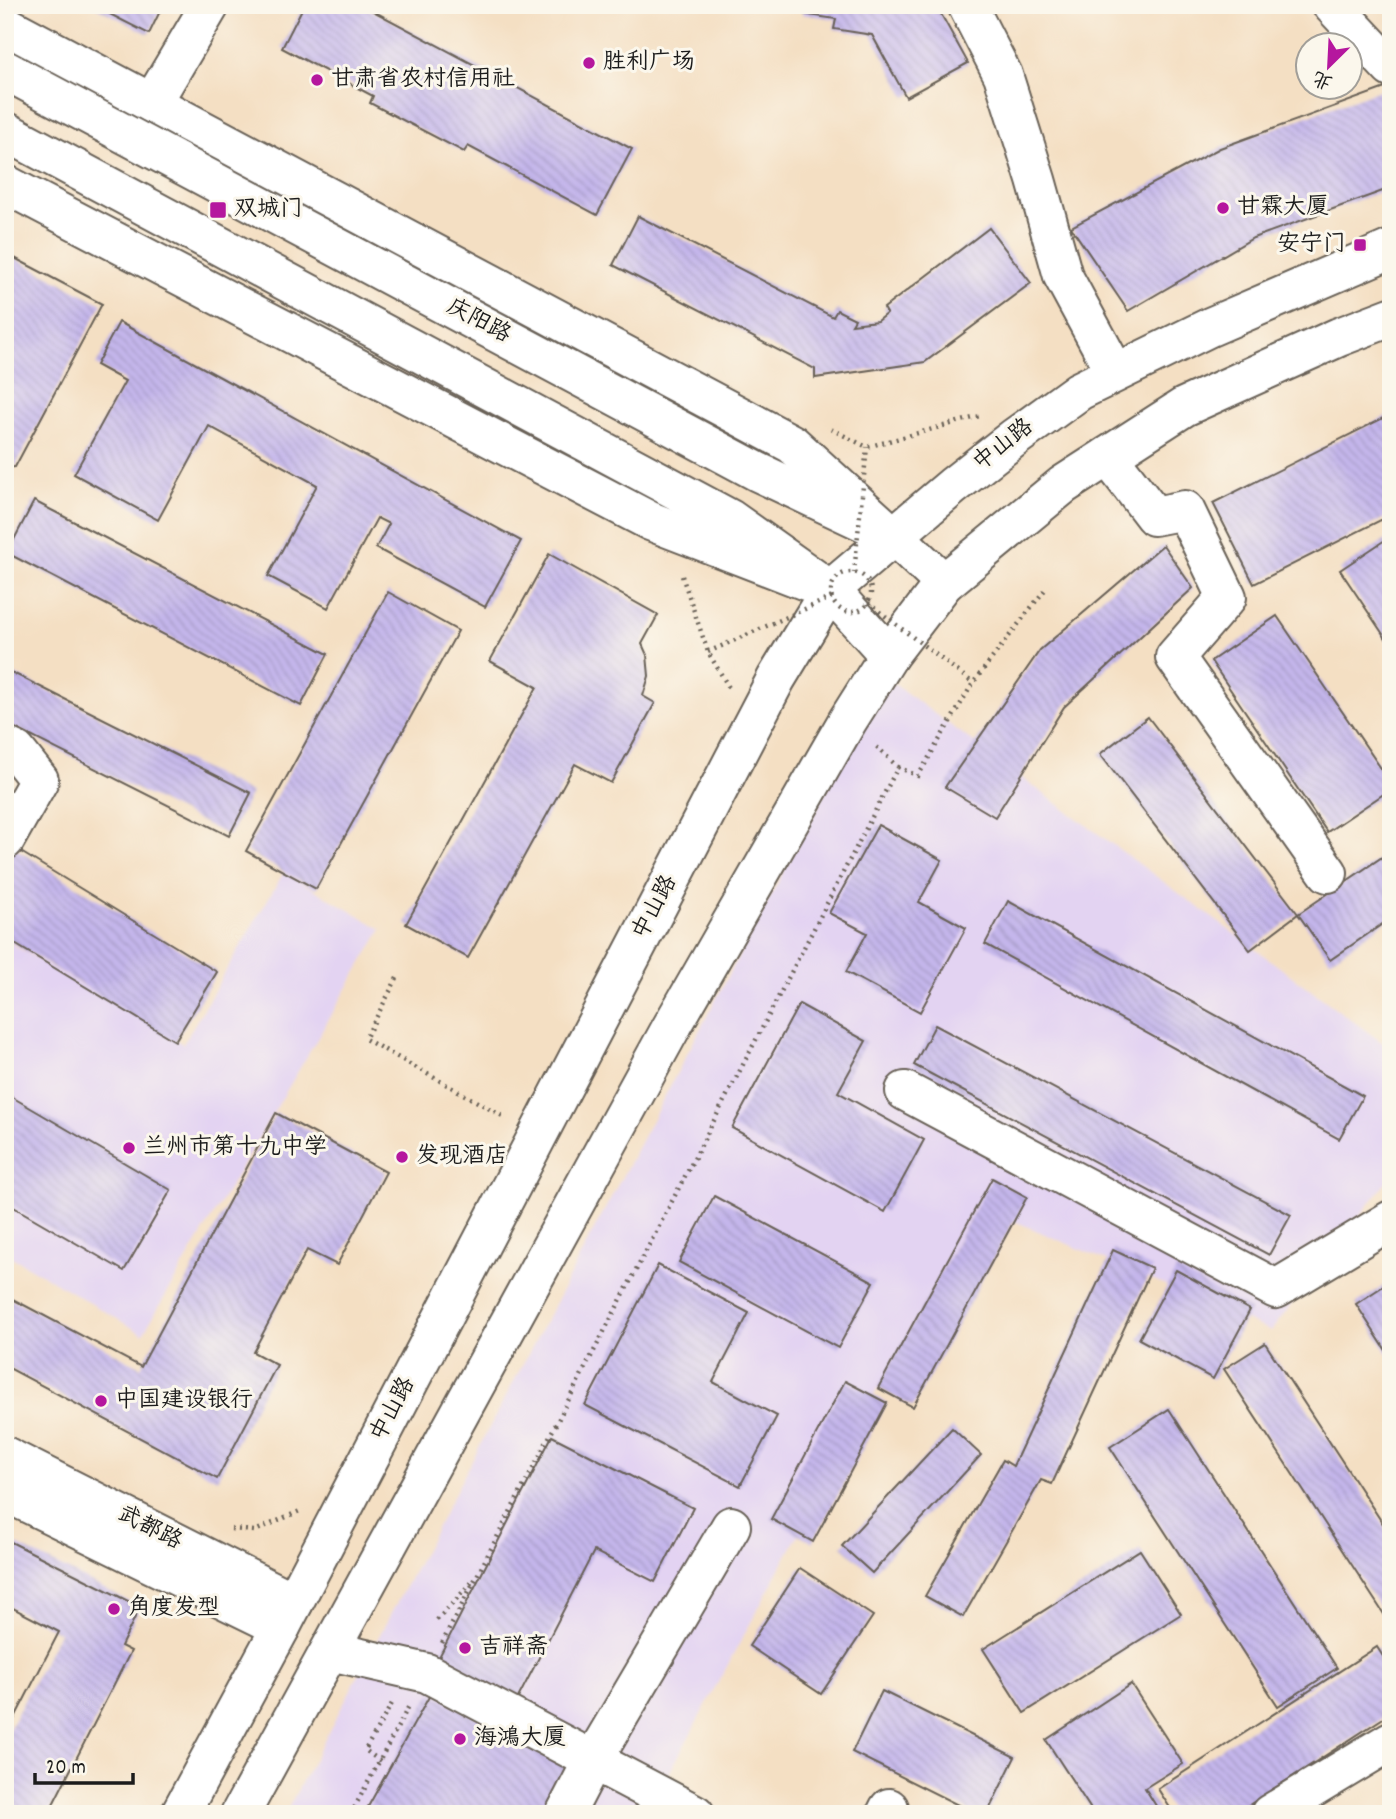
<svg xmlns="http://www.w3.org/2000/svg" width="1396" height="1819" font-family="Dekko,'LXGW WenKai TC',sans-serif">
<defs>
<pattern id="building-back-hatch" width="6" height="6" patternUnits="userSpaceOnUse" patternTransform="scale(1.75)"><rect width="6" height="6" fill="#c4b6eb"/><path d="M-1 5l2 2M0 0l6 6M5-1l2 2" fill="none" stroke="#a89cc9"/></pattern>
</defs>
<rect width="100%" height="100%" fill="#fbf7ec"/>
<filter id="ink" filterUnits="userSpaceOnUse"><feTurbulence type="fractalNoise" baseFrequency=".0143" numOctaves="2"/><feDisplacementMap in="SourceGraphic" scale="14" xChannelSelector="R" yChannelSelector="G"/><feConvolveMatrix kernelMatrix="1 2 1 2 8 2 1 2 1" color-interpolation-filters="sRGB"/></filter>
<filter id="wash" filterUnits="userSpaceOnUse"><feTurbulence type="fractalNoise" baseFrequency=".00686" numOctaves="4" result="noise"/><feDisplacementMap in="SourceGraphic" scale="28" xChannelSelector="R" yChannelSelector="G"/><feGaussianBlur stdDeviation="1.57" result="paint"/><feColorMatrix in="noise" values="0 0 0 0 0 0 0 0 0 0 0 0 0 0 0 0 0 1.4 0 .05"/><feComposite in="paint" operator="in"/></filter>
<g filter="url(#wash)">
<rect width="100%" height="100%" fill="#f4dfc3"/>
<g fill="#e3d3f2">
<polygon points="886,678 1391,1049 1391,1176 1271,1331 977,1205 647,1814 285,1814"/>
<polygon points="284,872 382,929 143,1334 5,1253 5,940 183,1044"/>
</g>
<g id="blocks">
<g fill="url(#building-back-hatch)">
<polygon points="92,5 163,5 149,34"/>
<polygon points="304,5 362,5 632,149 597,215 468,146 464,152 370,103 373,96 282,48"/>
<polygon points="804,5 936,5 968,63 906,97 872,35 834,29 836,19 802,14"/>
<polygon points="1385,88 1391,103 1391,188 1253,238 1128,311 1071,227 1220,148"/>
<polygon points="638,216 833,317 837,310 855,319 852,324 877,321 887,313 884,308 989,228 1031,283 925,362 815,378 815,369 613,265"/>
<polygon points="5,253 102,304 15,467 5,468"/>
<polygon points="119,322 521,541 485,607 376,548 389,524 377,518 328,608 268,576 317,485 209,426 158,520 74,474 125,381 96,365"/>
<polygon points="1391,414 1391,515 1254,584 1213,503"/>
<polygon points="34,501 328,654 301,706 7,553"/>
<polygon points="1385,540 1391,548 1391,646 1340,570"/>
<polygon points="1163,545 1193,588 1064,707 995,817 945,787 1040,650"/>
<polygon points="549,554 658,615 642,644 647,655 649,676 643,696 655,703 611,783 575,764 468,958 406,924 537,687 490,661"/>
<polygon points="388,592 458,631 316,889 246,851"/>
<polygon points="1277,616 1391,783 1391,789 1327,832 1211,661"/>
<polygon points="5,669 251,793 229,836 5,723"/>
<polygon points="1148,717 1298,914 1391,851 1391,918 1330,960 1298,914 1250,950 1100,754"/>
<polygon points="878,825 942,860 919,902 966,928 920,1012 846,972 867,933 829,913"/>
<polygon points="11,846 217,972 175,1041 5,938 5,855"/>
<polygon points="1008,901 1363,1096 1339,1139 985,944"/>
<polygon points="799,1004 866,1041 838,1092 924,1140 885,1212 732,1128"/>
<polygon points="935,1025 1291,1215 1269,1255 914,1065"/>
<polygon points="5,1093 171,1190 124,1271 5,1202"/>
<polygon points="276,1113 386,1172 337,1265 307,1250 253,1352 277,1365 217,1479 5,1366 5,1295 141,1367"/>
<polygon points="992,1178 1027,1197 913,1407 878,1388"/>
<polygon points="714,1196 874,1282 838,1348 679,1262"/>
<polygon points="1113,1250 1152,1268 1052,1484 1041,1480 963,1617 925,1596 1003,1460 1013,1466"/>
<polygon points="658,1265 749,1313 713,1382 777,1416 740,1486 585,1405"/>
<polygon points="1176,1270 1250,1310 1213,1379 1139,1339"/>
<polygon points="1391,1281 1391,1358 1356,1304"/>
<polygon points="1265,1343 1391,1536 1391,1625 1224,1369"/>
<polygon points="845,1381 887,1403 813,1542 771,1519"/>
<polygon points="1169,1409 1337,1668 1278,1706 1110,1447"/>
<polygon points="952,1428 981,1455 872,1573 842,1546"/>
<polygon points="552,1436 693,1508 655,1582 594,1551 516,1702 437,1661"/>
<polygon points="5,1539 140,1607 121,1646 131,1651 48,1814 5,1814 5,1737 59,1632 5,1604"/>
<polygon points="1140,1550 1181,1614 1024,1713 983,1649"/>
<polygon points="800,1568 873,1616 821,1694 749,1646"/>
<polygon points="1377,1647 1391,1669 1391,1713 1235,1814 1174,1814 1158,1789"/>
<polygon points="1131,1684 1183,1764 1145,1788 1161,1814 1094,1814 1046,1740"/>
<polygon points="882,1691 1015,1757 987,1814 976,1814 852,1752"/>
<polygon points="431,1693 570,1769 546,1814 364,1814"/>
</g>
</g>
</g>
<g filter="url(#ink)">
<use href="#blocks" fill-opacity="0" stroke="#686056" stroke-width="2"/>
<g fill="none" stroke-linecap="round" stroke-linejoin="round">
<g stroke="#686056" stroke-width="42">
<g id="minor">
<polyline points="967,5 1003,75 1036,180 1063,276 1115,372"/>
<polyline points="1332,5 1391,68"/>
<polyline points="5,25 792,444 882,526"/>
<polyline points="152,103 210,5"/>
<polyline points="5,184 650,521 806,581"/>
<polyline points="1108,456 1154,516 1185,510 1227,597 1175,657 1328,873"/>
<polyline points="5,746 16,751 39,780 5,840"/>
<polyline points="905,1091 1276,1289 1391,1220"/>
<polyline points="330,1651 427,1673 695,1814"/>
<polyline points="565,1814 593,1760 731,1526"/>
<polyline points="886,1814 889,1808"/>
<polyline points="1270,1814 1391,1741"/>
</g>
</g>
<g stroke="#686056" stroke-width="42">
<g id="major">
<polyline points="5,70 758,472 894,536 944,583"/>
<polyline points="5,131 730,519 830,590 889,655"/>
<polyline points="5,1456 294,1602"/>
<polyline points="5,1492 281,1627"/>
<polyline points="180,1814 281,1627 776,679 830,590 953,486 1014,438 1079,391 1210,327 1391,249"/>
<polyline points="240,1814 671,1028 848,720 889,655 944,583 1063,485 1184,407 1339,337 1391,317"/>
</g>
</g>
<g stroke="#686056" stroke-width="4.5" stroke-dasharray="2 5" stroke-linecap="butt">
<polyline points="831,429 867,447 980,416"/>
<polyline points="682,576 708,652 731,691"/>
<polyline points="898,767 918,776 973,683 1047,587"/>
<polyline points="397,978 365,1039 506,1118"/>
<polyline points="231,1529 255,1531 302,1510"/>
<polyline points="437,1620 474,1580"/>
<polyline points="442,1643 898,767 874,744"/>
<polyline points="380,1761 365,1750 394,1700"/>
<polyline points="351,1814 410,1704"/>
</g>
<use href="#minor" stroke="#fff" stroke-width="38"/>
<use href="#major" stroke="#fff" stroke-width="38"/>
<g stroke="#686056" stroke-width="4.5" stroke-dasharray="2 5" stroke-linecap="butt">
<circle cx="851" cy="592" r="20"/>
<polyline points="854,573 867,447"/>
<polyline points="868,603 973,683"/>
<polyline points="708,652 832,597"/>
</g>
</g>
</g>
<g fill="#b5179e" stroke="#fbf7ec" stroke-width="2.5">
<circle cx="589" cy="63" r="7"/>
<circle cx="317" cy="80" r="7"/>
<circle cx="1223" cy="208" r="7"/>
<rect x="209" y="201" width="18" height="18" rx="3.5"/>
<rect x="1353" y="238" width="14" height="14" rx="3.5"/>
<circle cx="129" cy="1148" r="7"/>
<circle cx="402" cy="1157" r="7"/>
<circle cx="101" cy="1401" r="7"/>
<circle cx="114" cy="1609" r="7"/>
<circle cx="465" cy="1648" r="7"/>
<circle cx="460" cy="1739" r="7"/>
</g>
<g text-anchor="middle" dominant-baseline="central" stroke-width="6" stroke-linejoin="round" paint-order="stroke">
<g font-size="23" fill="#1c1c1c" stroke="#fbf7ec" text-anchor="start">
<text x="603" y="63">胜利广场</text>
<text x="331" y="80">甘肃省农村信用社</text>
<text x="1237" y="208">甘霖大厦</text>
<text x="234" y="210">双城门</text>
<text x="1346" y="245" text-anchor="end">安宁门</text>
<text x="143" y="1148">兰州市第十九中学</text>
<text x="416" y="1157">发现酒店</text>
<text x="115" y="1401">中国建设银行</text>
<text x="128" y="1609">角度发型</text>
<text x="479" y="1648">吉祥斋</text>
<text x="474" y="1739">海鴻大厦</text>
</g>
<g font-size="23" fill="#1c1c1c" stroke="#fbf7ec">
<text transform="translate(478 322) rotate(28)">庆阳路</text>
<text transform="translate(1004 446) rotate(-38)">中山路</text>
<text transform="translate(656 908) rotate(-62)">中山路</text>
<text transform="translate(394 1410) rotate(-62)">中山路</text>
<text transform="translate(149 1529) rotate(27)">武都路</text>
</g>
</g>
<rect width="1396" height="1819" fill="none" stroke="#fbf7ec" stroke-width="28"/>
<g transform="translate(1329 66) rotate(204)"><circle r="33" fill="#fbf7ec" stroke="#a29f99" stroke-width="2"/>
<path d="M0-5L12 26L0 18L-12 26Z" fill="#b5179e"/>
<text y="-10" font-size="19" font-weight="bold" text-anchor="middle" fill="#1c1c1c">北</text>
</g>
<path d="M35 1773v10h98v-10" fill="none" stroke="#1c1c1c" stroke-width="3.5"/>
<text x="46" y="1773" font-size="21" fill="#1c1c1c" stroke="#fbf7ec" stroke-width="5" paint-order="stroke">20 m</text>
</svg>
